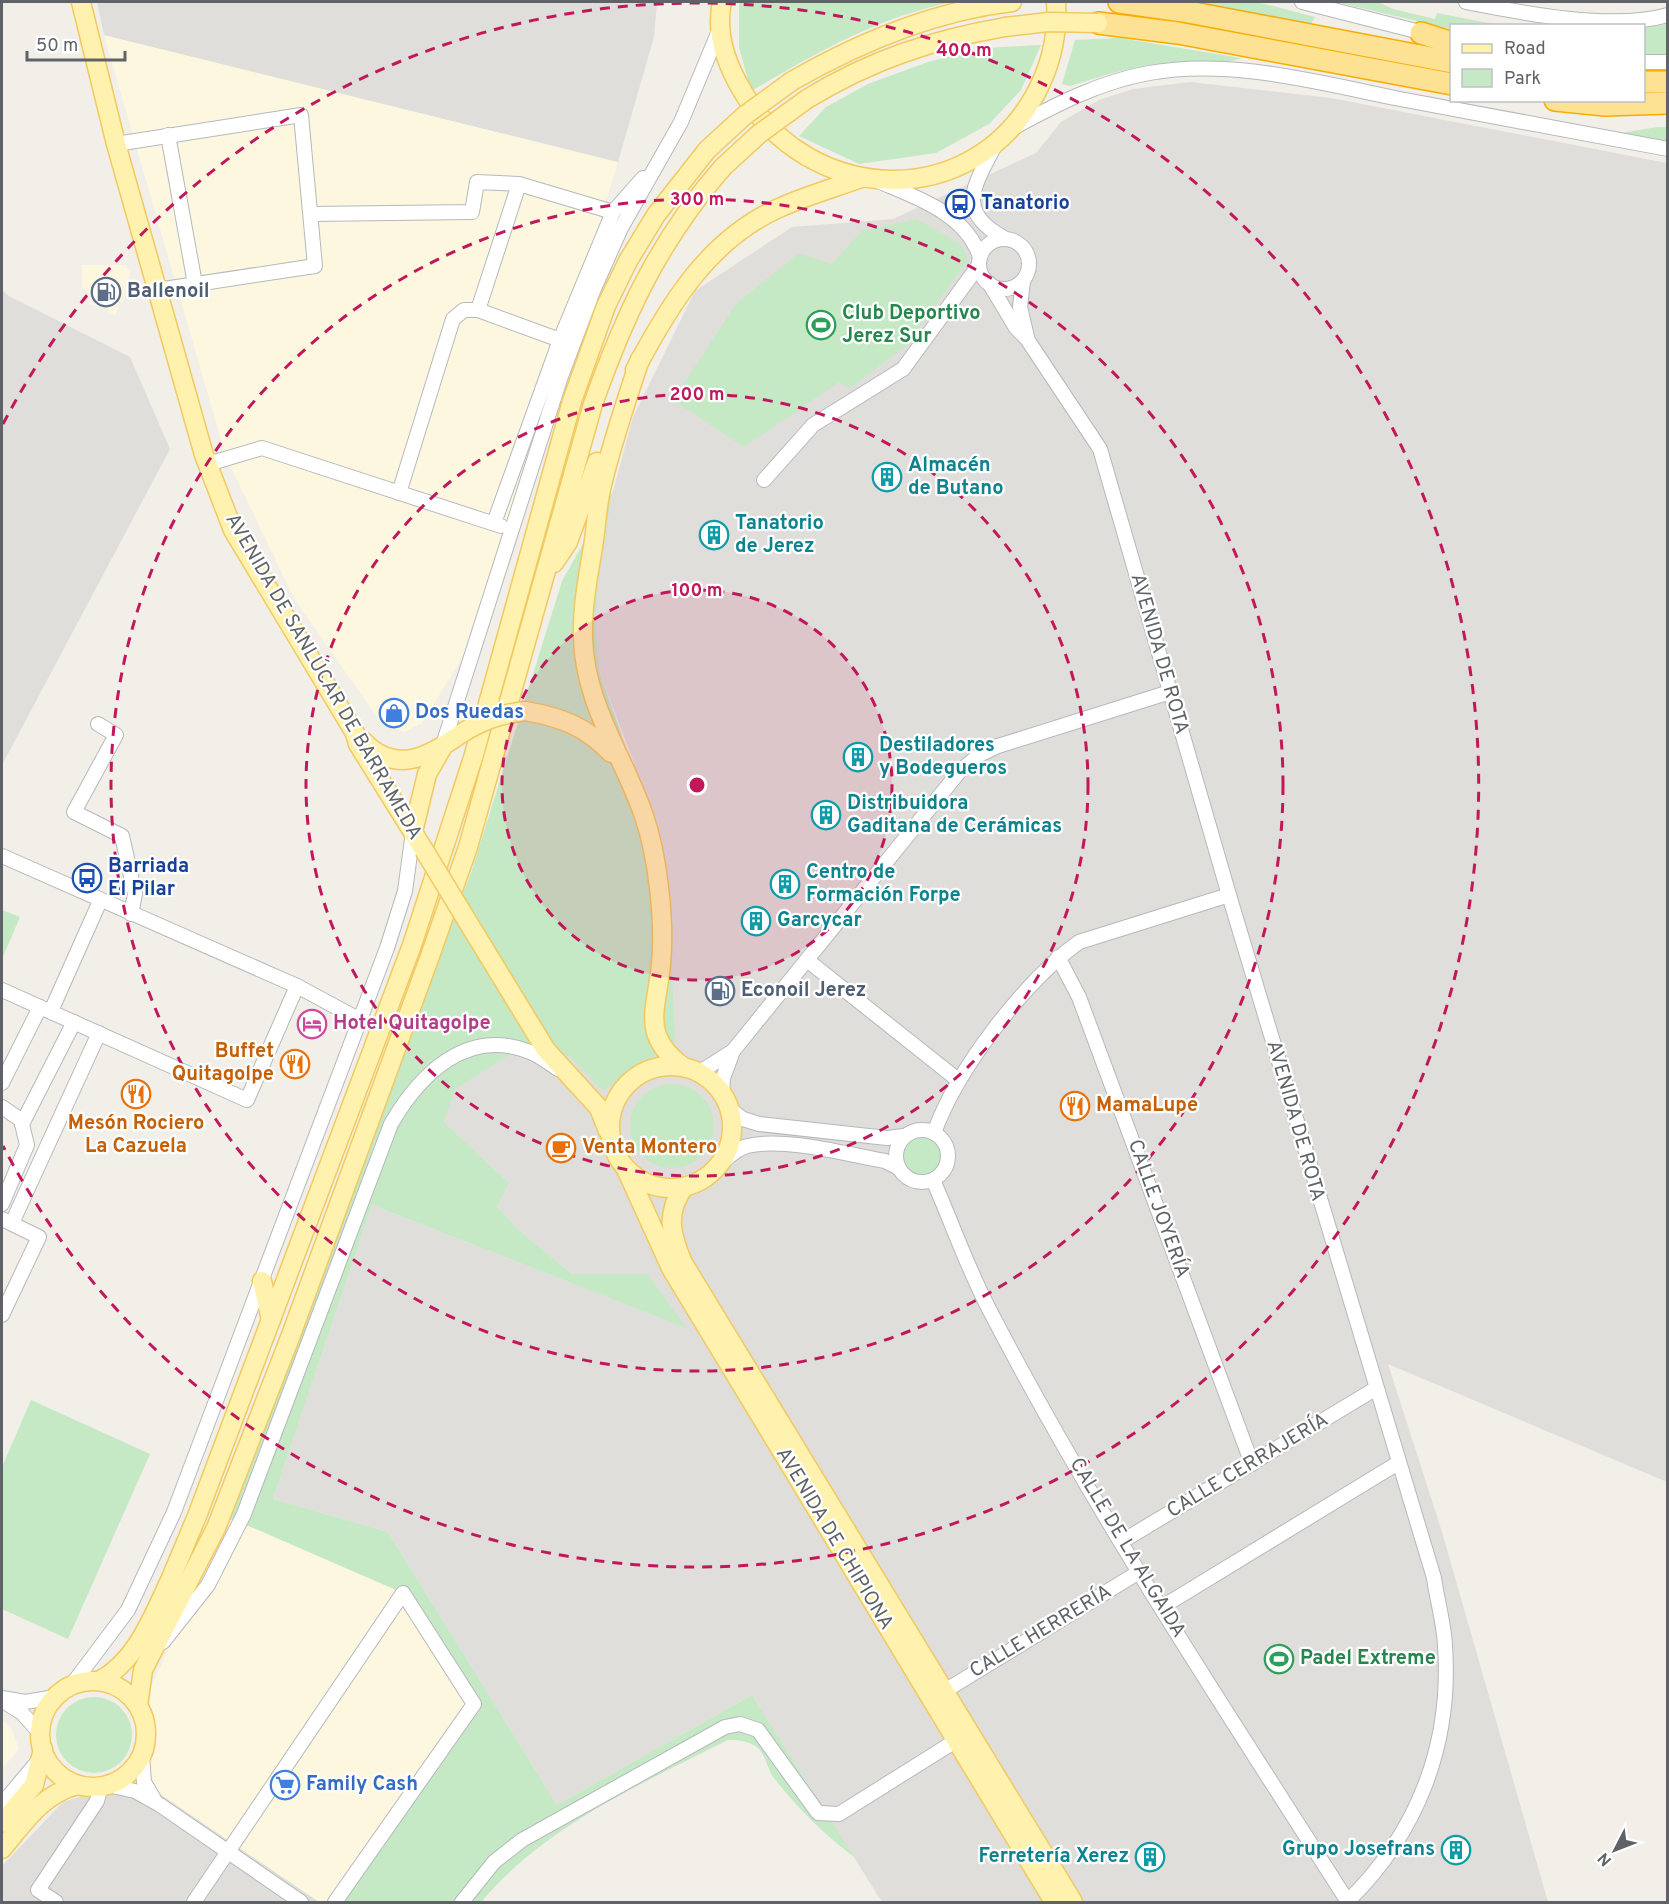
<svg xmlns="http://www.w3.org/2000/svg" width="1669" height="1904" font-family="Overpass,sans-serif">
<rect width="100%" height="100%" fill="#f1efe8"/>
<g fill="#fef7e0">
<polygon points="104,35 618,162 514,501 462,658 422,723 404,732 382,724 295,600 226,457"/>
<polygon points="82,265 126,265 130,273 123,302 119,301 116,315 108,314 109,309 89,304 91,296 82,287"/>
<polygon points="229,1519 256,1529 403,1593 474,1704 335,1902 303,1902 157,1792 148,1771 151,1687"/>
<polygon points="2,1719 12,1730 19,1749 2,1769"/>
</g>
<g fill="#e0deda">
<polygon points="97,2 657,2 654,37 618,162 104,35"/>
<polygon points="1190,82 1331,98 1667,163 1667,1482 1388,1364 1442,1532 1548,1902 882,1902 752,1695 557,1805 388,1532 273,1499 372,1205 684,1327 648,1274 572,1274 522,1233 497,1207 509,1183 444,1122 454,1089 529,1043 570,1057 584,1071 644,1061 675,1041 634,763 600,673 594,621 599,570 613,491 633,417 695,291 792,227 893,219 1036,153 1061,122 1099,100 1133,89"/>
<polygon points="2,290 9,296 130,357 170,449 2,765"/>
<polygon points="132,1781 157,1792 319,1902 2,1902 2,1866 63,1802"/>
</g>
<g fill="#c5e8c5">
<path d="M739 2H952C875 18 819 52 751 91L739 47Z"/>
<polygon points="1190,2 1257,2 1315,17 1311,24"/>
<polygon points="1336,2 1378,2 1393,9 1435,19 1437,13 1499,25 1452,26 1451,29"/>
<polygon points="1667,24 1667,58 1644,57 1644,28"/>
<path d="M1120 38 1241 58C1221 67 1198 60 1176 62 1139 64 1105 75 1070 86L1062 84 1075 40Z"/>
<polygon points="1041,45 1021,90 989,124 936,153 859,164 799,136 826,107 868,84 928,62 984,48"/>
<polygon points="1658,127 1667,127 1667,142 1620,133"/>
<polygon points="917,219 962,245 968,260 906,346 857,383 849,388 839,382 744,447 673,400 736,304 799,253 832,264 862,231"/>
<path d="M613 491 599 570 595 621 600 673 667 865 675 1041 603 1091 570 1057 529 1043 455 1089 444 1122 509 1183 497 1207 522 1233 572 1274H648L686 1328 372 1205 273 1499 388 1532 557 1805 752 1695 854 1857C823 1833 798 1809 774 1778 768 1770 766 1757 759 1749 751 1741 739 1740 728 1740 641 1784 545 1826 481 1902H335L474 1704 403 1593 256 1529 229 1519 472 870 562 581Z"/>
<polygon points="2,910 20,917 2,959"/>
<circle cx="672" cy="1126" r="42"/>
<circle cx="922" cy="1156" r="20"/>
<polygon points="31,1400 150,1454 68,1639 2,1609 2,1467"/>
<circle cx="94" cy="1735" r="38"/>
</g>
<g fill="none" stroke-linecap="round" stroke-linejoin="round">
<g stroke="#b5b8bc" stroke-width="16">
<g id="minor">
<polyline points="1302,2 1428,34"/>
<path d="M1466 2C1522 13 1613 31 1668 15"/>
<polyline points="1644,62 1668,62"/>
<path d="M1011 129C1055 105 1099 82 1149 73 1231 58 1320 83 1400 99 1489 116 1578 133 1668 149"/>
<polyline points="168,135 195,284"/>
<path d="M996 143C976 184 953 210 1004 238"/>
<polyline points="116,144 301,115 315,266 157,290"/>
<path d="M880 182C918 198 966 214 980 257"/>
<polyline points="311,214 472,212 477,182 519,184"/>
<circle cx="1004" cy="264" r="25"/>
<polyline points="1023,281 1020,307 1027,337"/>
<path d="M989 283 1016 328 1027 339 1100 449 1229 895 1434 1578C1437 1600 1444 1623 1445 1646 1452 1745 1417 1834 1347 1902"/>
<polyline points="478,310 519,184 613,212"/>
<polyline points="208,464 262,448 501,526"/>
<polyline points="764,480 813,425 903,369 979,265"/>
<polyline points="399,493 453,319 464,310 478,310 560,340"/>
<polyline points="494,523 560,340 613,212 643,178"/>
<polyline points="98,724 116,735 74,812 122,836 135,894 131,914"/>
<polyline points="442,748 560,379 593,291 621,228 681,122 719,31"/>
<polyline points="2,856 297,986 360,1020"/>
<polyline points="1058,957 1079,997 1252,1464"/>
<polyline points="807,960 958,1080"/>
<polyline points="2,990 247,1100 297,986"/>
<polyline points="51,1011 100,901"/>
<polyline points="700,1072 733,1051 959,772 979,755 998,746 1170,692"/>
<polyline points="2,1083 40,1007"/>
<polyline points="722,1093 723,1078 733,1051"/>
<polyline points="2,1107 21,1120 22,1124"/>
<polyline points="730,1109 743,1119 759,1124 887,1138 904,1136"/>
<circle cx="922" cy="1156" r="26"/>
<path d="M934 1133C957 1069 1024 982 1079 942L1229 895"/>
<path d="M720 1164C729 1157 736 1149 747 1146 786 1137 845 1154 885 1161L899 1168"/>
<path d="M933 1180C952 1223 967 1267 989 1309 1095 1514 1224 1707 1348 1902"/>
<polyline points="2,1204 27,1145 22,1124 74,1022"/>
<polyline points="2,1219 39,1237 2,1315"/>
<polyline points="12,1223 99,1033"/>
<polyline points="1121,1542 1375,1389"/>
<polyline points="1162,1607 1398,1463"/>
<path d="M163 1642 208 1585 244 1514 391 1124C420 1074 467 1027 530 1052 540 1056 549 1063 558 1069"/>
<polyline points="71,1686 128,1610 174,1512 387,948 405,891 413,832"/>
<polyline points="943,1692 1139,1572"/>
<polyline points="2,1698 25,1702 55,1697"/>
<polyline points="3,1701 22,1713 41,1734"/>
<polyline points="142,1756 144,1782 154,1799"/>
<polyline points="108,1785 135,1791 160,1805 301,1902"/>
<polyline points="2,1804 39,1760"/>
<polyline points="56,1902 38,1890 97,1801 101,1786"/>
<polyline points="194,1902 403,1593 474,1704 335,1902"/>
<polyline points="462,1902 494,1862 522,1840 725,1727 740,1724 758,1730 818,1813 839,1814 957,1740"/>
</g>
</g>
<g stroke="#f2c960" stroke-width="21">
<g id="major">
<polyline points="81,2 116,144 204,455 233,530 355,733 358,744 424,850"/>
<path d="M722 2C715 34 726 64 743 92 809 205 971 213 1036 93 1051 65 1058 33 1056 2"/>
<path d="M792 81C860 42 934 11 1012 2"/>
<path d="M807 99C871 60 931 40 1005 27"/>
<path d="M640 359C626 402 611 445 601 489 597 508 596 528 593 547 588 577 582 607 583 637 584 703 624 757 644 816 658 857 665 921 661 964 657 1009 640 1034 682 1066"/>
<path d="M635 370C669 305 709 239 779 208 805 196 834 188 861 178"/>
<polyline points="554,563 568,542 597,462"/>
<path d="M525 711C561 717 587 727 611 753"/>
<path d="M363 741C396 776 430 756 462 733"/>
<polyline points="413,832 427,774 442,748"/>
<polyline points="463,914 546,1050 599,1108 608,1131"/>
<circle cx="671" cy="1127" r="61"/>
<polyline points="626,1169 671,1268 1054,1902"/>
<path d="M684 1187C665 1213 671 1235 683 1263L1073 1902"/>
<polyline points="262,1281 271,1320"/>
<path d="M99 1681C137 1661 153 1616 171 1578L197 1516 412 945 473 758 572 401 606 306 628 261 656 215 707 150"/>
<circle cx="93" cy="1734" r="53"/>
<path d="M138 1705 143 1670 216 1528 291 1335 430 956 468 847 593 404C625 314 659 240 723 167"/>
<polyline points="2,1823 34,1785 43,1749"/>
<path d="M2 1849C24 1823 43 1793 78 1785"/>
</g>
</g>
<g stroke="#f9ab00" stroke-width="24">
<g id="highway">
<polyline points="1119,2 1183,11 1452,62"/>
<polyline points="1098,23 1178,33 1452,84"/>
<polyline points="1421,33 1452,43"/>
<polyline points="1644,82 1668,82"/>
<polyline points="1555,100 1605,105 1668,103"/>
</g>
</g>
<use href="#minor" stroke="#fff" stroke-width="14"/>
<use href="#major" stroke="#fff2af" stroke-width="18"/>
<use href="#highway" stroke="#fde293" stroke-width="21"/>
<g stroke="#f2c960" stroke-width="21" stroke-linecap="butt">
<g id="major-bridge">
<polyline points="1005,27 1048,22 1098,23"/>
<polyline points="707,150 744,116 792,81"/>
<polyline points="723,167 759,134 807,99"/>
<path d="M462 733C483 720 501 714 525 711"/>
<polyline points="424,850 463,914"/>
</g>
</g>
<use href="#major-bridge" stroke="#fff2af" stroke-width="18"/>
</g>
<circle cx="697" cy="785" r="195" fill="#c2185b" fill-opacity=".12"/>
<g fill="none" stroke="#c2185b" stroke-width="3" stroke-dasharray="10 8">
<circle cx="697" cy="785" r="195"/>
<circle cx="697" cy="785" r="391"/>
<circle cx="697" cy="785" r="586"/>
<path d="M3 424A782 782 0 1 1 3 1146"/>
</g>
<defs>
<g id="bus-ring" transform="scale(1.5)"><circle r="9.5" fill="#fff" stroke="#1a4fb4" stroke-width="1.5"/><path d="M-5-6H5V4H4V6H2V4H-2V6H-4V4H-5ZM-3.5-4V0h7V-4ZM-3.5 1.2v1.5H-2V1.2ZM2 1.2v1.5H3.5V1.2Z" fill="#1a4fb4"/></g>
<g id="fuel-ring" transform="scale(1.5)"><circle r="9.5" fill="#fff" stroke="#5c6f8a" stroke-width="1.5"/><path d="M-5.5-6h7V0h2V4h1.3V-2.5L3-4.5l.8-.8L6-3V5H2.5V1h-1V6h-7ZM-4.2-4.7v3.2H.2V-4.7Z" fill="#5c6f8a"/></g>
<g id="stadium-ring" transform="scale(1.5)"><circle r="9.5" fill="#fff" stroke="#2e9e5b" stroke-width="1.5"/><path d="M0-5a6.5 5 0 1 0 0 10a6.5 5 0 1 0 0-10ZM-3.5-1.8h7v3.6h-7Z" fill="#2e9e5b"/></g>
<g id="building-ring" transform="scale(1.5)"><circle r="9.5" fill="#fff" stroke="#0f9aa8" stroke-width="1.5"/><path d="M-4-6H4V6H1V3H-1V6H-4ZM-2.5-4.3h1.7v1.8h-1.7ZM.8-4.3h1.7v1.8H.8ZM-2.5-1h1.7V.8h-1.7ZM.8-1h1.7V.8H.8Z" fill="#0f9aa8"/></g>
<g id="shop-ring" transform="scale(1.5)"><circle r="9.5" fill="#fff" stroke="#3f7fe0" stroke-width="1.5"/><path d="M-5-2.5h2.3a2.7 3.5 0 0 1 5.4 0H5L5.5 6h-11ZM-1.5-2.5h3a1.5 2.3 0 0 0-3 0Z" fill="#3f7fe0"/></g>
<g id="hotel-ring" transform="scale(1.5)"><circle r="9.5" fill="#fff" stroke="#d1479c" stroke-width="1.5"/><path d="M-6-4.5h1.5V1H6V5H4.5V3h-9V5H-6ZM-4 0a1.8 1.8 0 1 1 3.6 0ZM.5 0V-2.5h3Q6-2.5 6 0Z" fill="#d1479c"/></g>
<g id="restaurant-ring" transform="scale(1.5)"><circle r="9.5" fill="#fff" stroke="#e8710a" stroke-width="1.5"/><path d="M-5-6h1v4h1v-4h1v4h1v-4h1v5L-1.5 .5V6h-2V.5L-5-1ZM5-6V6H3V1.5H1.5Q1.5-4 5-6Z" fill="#e8710a"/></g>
<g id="cafe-ring" transform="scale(1.5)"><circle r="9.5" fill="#fff" stroke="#e8710a" stroke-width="1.5"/><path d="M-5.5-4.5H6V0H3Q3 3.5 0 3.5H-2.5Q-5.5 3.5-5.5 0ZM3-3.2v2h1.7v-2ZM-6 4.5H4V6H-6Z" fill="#e8710a"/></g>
<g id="supermarket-ring" transform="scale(1.5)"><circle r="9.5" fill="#fff" stroke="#3f7fe0" stroke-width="1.5"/><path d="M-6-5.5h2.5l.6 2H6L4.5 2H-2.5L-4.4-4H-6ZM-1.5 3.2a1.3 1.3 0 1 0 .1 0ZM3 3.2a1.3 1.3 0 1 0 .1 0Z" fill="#3f7fe0"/></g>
</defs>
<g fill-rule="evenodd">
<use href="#bus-ring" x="960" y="204"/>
<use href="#fuel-ring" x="106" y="292"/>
<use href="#stadium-ring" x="821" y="325"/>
<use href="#building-ring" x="887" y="477"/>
<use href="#building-ring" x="714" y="535"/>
<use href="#shop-ring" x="394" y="713"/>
<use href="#building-ring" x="858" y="757"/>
<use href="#building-ring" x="826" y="815"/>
<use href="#bus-ring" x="87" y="878"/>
<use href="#building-ring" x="785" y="884"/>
<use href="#building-ring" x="756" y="921"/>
<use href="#fuel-ring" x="720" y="991"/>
<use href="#hotel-ring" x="312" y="1024"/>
<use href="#restaurant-ring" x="295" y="1064"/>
<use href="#restaurant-ring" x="136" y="1094"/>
<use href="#restaurant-ring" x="1075" y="1106"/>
<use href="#cafe-ring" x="561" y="1148"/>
<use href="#stadium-ring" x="1279" y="1659"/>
<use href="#supermarket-ring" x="285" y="1785"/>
<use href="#building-ring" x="1456" y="1850"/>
<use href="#building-ring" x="1150" y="1857"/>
</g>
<g text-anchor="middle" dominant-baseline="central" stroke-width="4.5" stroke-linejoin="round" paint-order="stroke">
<g font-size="20" font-weight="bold" fill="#164399" stroke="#fff" text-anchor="start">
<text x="981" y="204">Tanatorio</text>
<text x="108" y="867">Barriada<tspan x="108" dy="23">El Pilar</tspan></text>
</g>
<g font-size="20" font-weight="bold" fill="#4e5e75" stroke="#fff" text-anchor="start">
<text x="127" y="292">Ballenoil</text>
<text x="741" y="991">Econoil Jerez</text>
</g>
<g font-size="20" font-weight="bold" fill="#27864d" stroke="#fff" text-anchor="start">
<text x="842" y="314">Club Deportivo<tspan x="842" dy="23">Jerez Sur</tspan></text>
<text x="1300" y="1659">Padel Extreme</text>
</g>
<g font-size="20" font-weight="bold" fill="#0d838f" stroke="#fff" text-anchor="start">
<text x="908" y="466">Almacén<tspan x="908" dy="23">de Butano</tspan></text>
<text x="735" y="524">Tanatorio<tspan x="735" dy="23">de Jerez</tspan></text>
<text x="879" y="746">Destiladores<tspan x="879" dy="23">y Bodegueros</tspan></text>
<text x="847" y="804">Distribuidora<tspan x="847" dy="23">Gaditana de Cerámicas</tspan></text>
<text x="806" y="873">Centro de<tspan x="806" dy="23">Formación Forpe</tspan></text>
<text x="777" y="921">Garcycar</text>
<text x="1435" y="1850" text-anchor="end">Grupo Josefrans</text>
<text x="1129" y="1857" text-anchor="end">Ferretería Xerez</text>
</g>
<g font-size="20" fill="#5f6368" stroke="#fff">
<text transform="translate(1159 654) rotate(74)">AVENIDA DE ROTA</text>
<text transform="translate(323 677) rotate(60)">AVENIDA DE SANLÚCAR DE BARRAMEDA</text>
<text transform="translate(1295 1121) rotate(74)">AVENIDA DE ROTA</text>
<text transform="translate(1158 1209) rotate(70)">CALLE JOYERÍA</text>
<text transform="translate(1248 1466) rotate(-31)">CALLE CERRAJERÍA</text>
<text transform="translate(834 1539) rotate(59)">AVENIDA DE CHIPIONA</text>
<text transform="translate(1127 1548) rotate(59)">CALLE DE LA ALGAIDA</text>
<text transform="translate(1041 1632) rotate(-31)">CALLE HERRERÍA</text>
</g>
<g font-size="20" font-weight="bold" fill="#366cbe" stroke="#fff" text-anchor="start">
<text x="415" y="713">Dos Ruedas</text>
<text x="306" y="1785">Family Cash</text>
</g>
<g font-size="20" font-weight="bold" fill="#b23c85" stroke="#fff" text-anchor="start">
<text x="333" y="1024">Hotel Quitagolpe</text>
</g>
<g font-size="20" font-weight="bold" fill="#c56008" stroke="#fff" text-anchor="start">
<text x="274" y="1052" text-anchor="end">Buffet<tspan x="274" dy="23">Quitagolpe</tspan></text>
<text x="1096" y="1106">MamaLupe</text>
<text x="136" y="1124" text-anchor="middle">Mesón Rociero<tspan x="136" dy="23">La Cazuela</tspan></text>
<text x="582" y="1148">Venta Montero</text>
</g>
</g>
<circle cx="697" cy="785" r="9" fill="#c2185b" stroke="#fff" stroke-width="3"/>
<g font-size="18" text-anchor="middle" font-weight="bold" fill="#c2185b" stroke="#fff" stroke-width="4.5" stroke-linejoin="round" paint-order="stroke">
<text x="964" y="56">400 m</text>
<text x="697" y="205">300 m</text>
<text x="697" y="400">200 m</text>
<text x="697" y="596">100 m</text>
</g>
<rect width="1669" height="1904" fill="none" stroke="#5f6368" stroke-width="6"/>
<rect x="1450" y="24" width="195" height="78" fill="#ffffff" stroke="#bfc1c3" stroke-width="1.5"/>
<rect x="1462" y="44" width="30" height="9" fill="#fff2af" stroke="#bfc1c3" stroke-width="1.5"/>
<text x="1504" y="54" font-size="18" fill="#5f6368">Road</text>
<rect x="1462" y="69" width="30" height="18" fill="#c5e8c5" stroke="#bfc1c3" stroke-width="1.5"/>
<text x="1504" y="84" font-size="18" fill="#5f6368">Park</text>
<g transform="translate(1615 1850) rotate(228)" stroke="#ffffff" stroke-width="4.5" paint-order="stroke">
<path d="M0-4.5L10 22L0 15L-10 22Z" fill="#5f6368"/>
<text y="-9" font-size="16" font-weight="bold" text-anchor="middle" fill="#5f6368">N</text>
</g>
<path d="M27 51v9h98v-9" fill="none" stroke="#5f6368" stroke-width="3"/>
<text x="36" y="51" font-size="18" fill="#5f6368" stroke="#ffffff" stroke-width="4.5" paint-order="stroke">50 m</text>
</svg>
